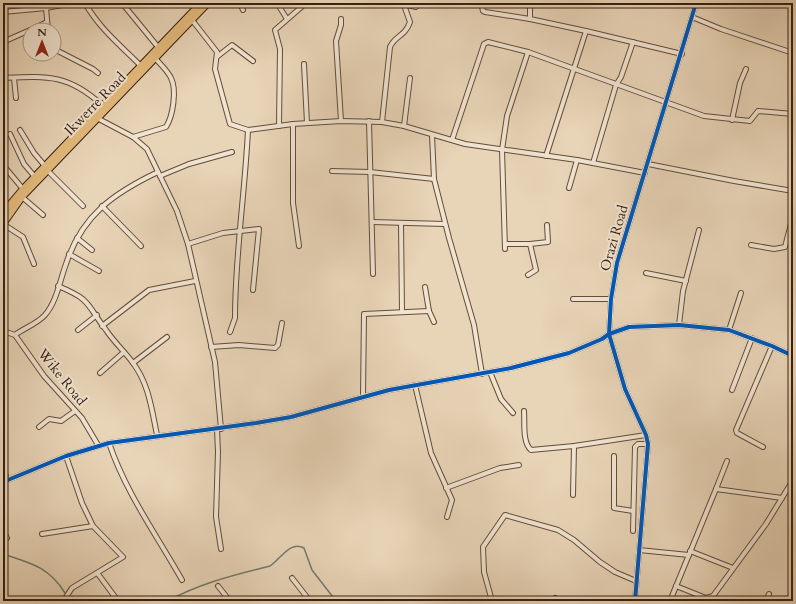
<svg xmlns="http://www.w3.org/2000/svg" width="796" height="604" font-family="Cardo,serif">
<rect width="100%" height="100%" fill="#e8d4b7"/>
<filter id="stains"><feTurbulence type="fractalNoise" baseFrequency=".005" numOctaves="4"/><feColorMatrix values="0 0 0 0 .2 0 0 0 0 .09 0 0 0 0 .02 0 0 0 .5 -.17"/></filter>
<radialGradient id="worn" r=".72"><stop offset=".6" stop-color="#630" stop-opacity="0"/><stop offset="1" stop-color="#630" stop-opacity=".3"/></radialGradient>
<g fill="none" stroke-linecap="round" stroke-linejoin="round">
<g stroke="#717b6e" stroke-width="1.5">
<path d="M3 554C31 563 49 567 65 593"/>
<path d="M168 601C200 583 235 575 270 566 280 560 290 540 304 548L312 570 336 601"/>
</g>
<g stroke="#634d3a" stroke-width="6">
<g id="street">
<path d="M85 3C99 28 120 45 140 65"/>
<polyline points="122,3 158,47"/>
<polyline points="240,3 243,10"/>
<polyline points="277,3 287,19"/>
<polyline points="399,3 416,7 420,3"/>
<polyline points="481,3 483,11 485,12 530,19 586,31 682,54"/>
<polyline points="46,8 48,30"/>
<polyline points="3,12 46,8 73,3"/>
<polyline points="692,17 721,29 793,53"/>
<polyline points="341,19 341,25 336,41 341,121"/>
<polyline points="530,19 530,3"/>
<polyline points="192,20 217,52 215,69 230,124 248,130 293,124 341,121 382,122 404,126 465,144 577,160 645,173"/>
<polyline points="31,30 47,22"/>
<polyline points="3,42 30,30"/>
<polyline points="54,49 93,69 98,73"/>
<polyline points="218,56 232,45 253,61"/>
<polyline points="304,64 307,123"/>
<path d="M3 78C47 76 68 74 102 105"/>
<polyline points="14,78 16,98"/>
<polyline points="97,118 133,137 147,149 177,211 188,244 215,362 221,429"/>
<polyline points="732,120 740,83 746,69"/>
<polyline points="369,121 373,274"/>
<path d="M382 122 390 47C395 35 405 37 410 22L404 5"/>
<polyline points="293,124 293,203 299,246"/>
<polyline points="279,126 280,49 275,30 306,3"/>
<polyline points="404,126 410,78"/>
<polyline points="20,130 34,153 45,166"/>
<polyline points="10,134 24,164 35,177"/>
<polyline points="432,135 434,179 449,238 474,325 482,374"/>
<path d="M133 137 166 127C173 116 177 90 171 78 168 71 160 64 155 58"/>
<polyline points="452,140 484,44 488,42 528,52 704,116 750,121 758,111 793,114"/>
<polyline points="546,156 586,31"/>
<polyline points="593,163 616,85 621,77 633,42"/>
<polyline points="648,164 734,181 793,191"/>
<polyline points="3,165 23,189"/>
<polyline points="48,171 83,206"/>
<polyline points="332,171 370,172 434,179"/>
<polyline points="160,176 189,164 232,152"/>
<polyline points="569,188 577,160"/>
<polyline points="22,197 43,215"/>
<polyline points="102,206 141,246"/>
<polyline points="372,222 445,224"/>
<polyline points="401,223 402,312"/>
<polyline points="3,224 23,237 34,264"/>
<polyline points="77,238 92,250"/>
<polyline points="188,244 223,233 259,229 253,290"/>
<polyline points="505,244 530,244 536,270 528,275"/>
<polyline points="530,244 548,242 547,225"/>
<polyline points="751,245 774,249 785,247 793,216"/>
<polyline points="505,249 502,150 507,116 528,52"/>
<polyline points="69,254 99,271"/>
<polyline points="646,273 686,281"/>
<path d="M58 286C92 300 86 304 106 330 114 342 125 352 133 363 149 384 152 411 157 435"/>
<polyline points="425,287 429,311 434,322"/>
<polyline points="573,299 611,299"/>
<polyline points="679,325 683,291 699,230"/>
<polyline points="102,326 149,290 195,281"/>
<polyline points="78,330 97,315"/>
<polyline points="729,330 741,293"/>
<polyline points="3,331 15,335 44,376 82,418 98,445"/>
<path d="M230 332 235 318C235 255 245 193 248 130"/>
<path d="M15 335C24 328 37 324 45 315 57 301 60 280 66 264 82 215 114 193 158 172"/>
<polyline points="211,347 239,345 275,348 278,345 282,323"/>
<polyline points="133,363 167,337"/>
<polyline points="490,372 501,399 513,413"/>
<polyline points="100,373 124,352"/>
<polyline points="415,385 431,453 452,500 447,517"/>
<polyline points="732,390 752,338"/>
<polyline points="363,396 364,314 429,311"/>
<path d="M524 411C525 422 522 442 531 450L574 446 646 435"/>
<polyline points="39,427 49,419 61,421 75,411"/>
<polyline points="217,429 218,452 216,517 221,549"/>
<path d="M109 443C126 493 156 534 182 580"/>
<polyline points="763,447 737,433 736,430 772,346"/>
<polyline points="66,456 82,503 93,526 123,557 72,588 66,597 67,601"/>
<polyline points="614,456 614,508 633,511"/>
<polyline points="3,466 7,480"/>
<polyline points="3,482 66,456 109,443 256,423 291,417 389,390 511,368 569,353 602,339 609,334 629,327 679,325 729,330 772,346 793,356"/>
<polyline points="446,488 500,468 519,465"/>
<polyline points="716,489 727,461"/>
<polyline points="573,495 574,446"/>
<polyline points="3,530 7,538"/>
<polyline points="633,531 635,447 638,444 648,444"/>
<polyline points="42,534 93,526"/>
<polyline points="639,550 689,555"/>
<polyline points="690,551 733,568"/>
<polyline points="98,574 118,601"/>
<polyline points="292,578 310,601"/>
<polyline points="218,586 230,601"/>
<polyline points="676,586 706,598 713,596 766,524 793,480"/>
<polyline points="555,598 557,601"/>
<polyline points="492,601 484,572 483,547 505,515 558,530 574,540 600,562 615,572 636,581"/>
<polyline points="635,601 648,444 646,435 625,389 609,334 611,299 617,263 696,3"/>
<polyline points="670,601 716,489 782,498"/>
<polyline points="766,601 769,594"/>
</g>
</g>
<g stroke="#372011" stroke-width="8">
<g id="primary">
<polyline points="3,213 23,189 201,3"/>
<polyline points="3,224 22,197 208,3"/>
</g>
</g>
<use href="#street" stroke="#f0e3d0" stroke-width="4"/>
<use href="#primary" stroke="#e4ba7c" stroke-width="6"/>
<g stroke="#f0e3d0" stroke-width="6">
<g id="cycleway">
<polyline points="3,482 66,456 109,443 256,423 291,417 389,390 511,368 569,353 602,339 609,334 629,327 679,325 729,330 772,346 793,356"/>
<polyline points="635,601 648,444 646,435 625,389 609,334 611,299 617,263 696,3"/>
</g>
</g>
<use href="#cycleway" stroke="#0057b8" stroke-width="4"/>
</g>
<g text-anchor="middle" dominant-baseline="central" stroke-width="4" stroke-linejoin="round" paint-order="stroke">
<g font-size="14" fill="#372011" stroke="#f0e3d0">
<text transform="translate(95 104) rotate(-46)">Ikwerre Road</text>
<text transform="translate(614 238) rotate(-74)">Orazi Road</text>
<text transform="translate(62 377) rotate(51)">Wike Road</text>
</g>
</g>
<rect width="796" height="604" fill="none" stroke="#e8d4b7" stroke-width="16"/>
<rect x="4" y="4" width="788" height="596" fill="none" stroke="#372011" stroke-width="2"/>
<rect x="8" y="8" width="780" height="588" fill="none" stroke="#372011"/>
<g transform="translate(42 42)"><circle r="19" fill="#f0e3d0" stroke="#a69584"/>
<path d="M0-3L7 15L0 10L-7 15Z" fill="#8f2418"/>
<text y="-6" font-size="11" font-weight="bold" text-anchor="middle" fill="#372011">N</text>
</g>
<rect width="100%" height="100%" filter="url(#stains)"/>
<rect width="100%" height="100%" fill="url(#worn)"/>
</svg>
